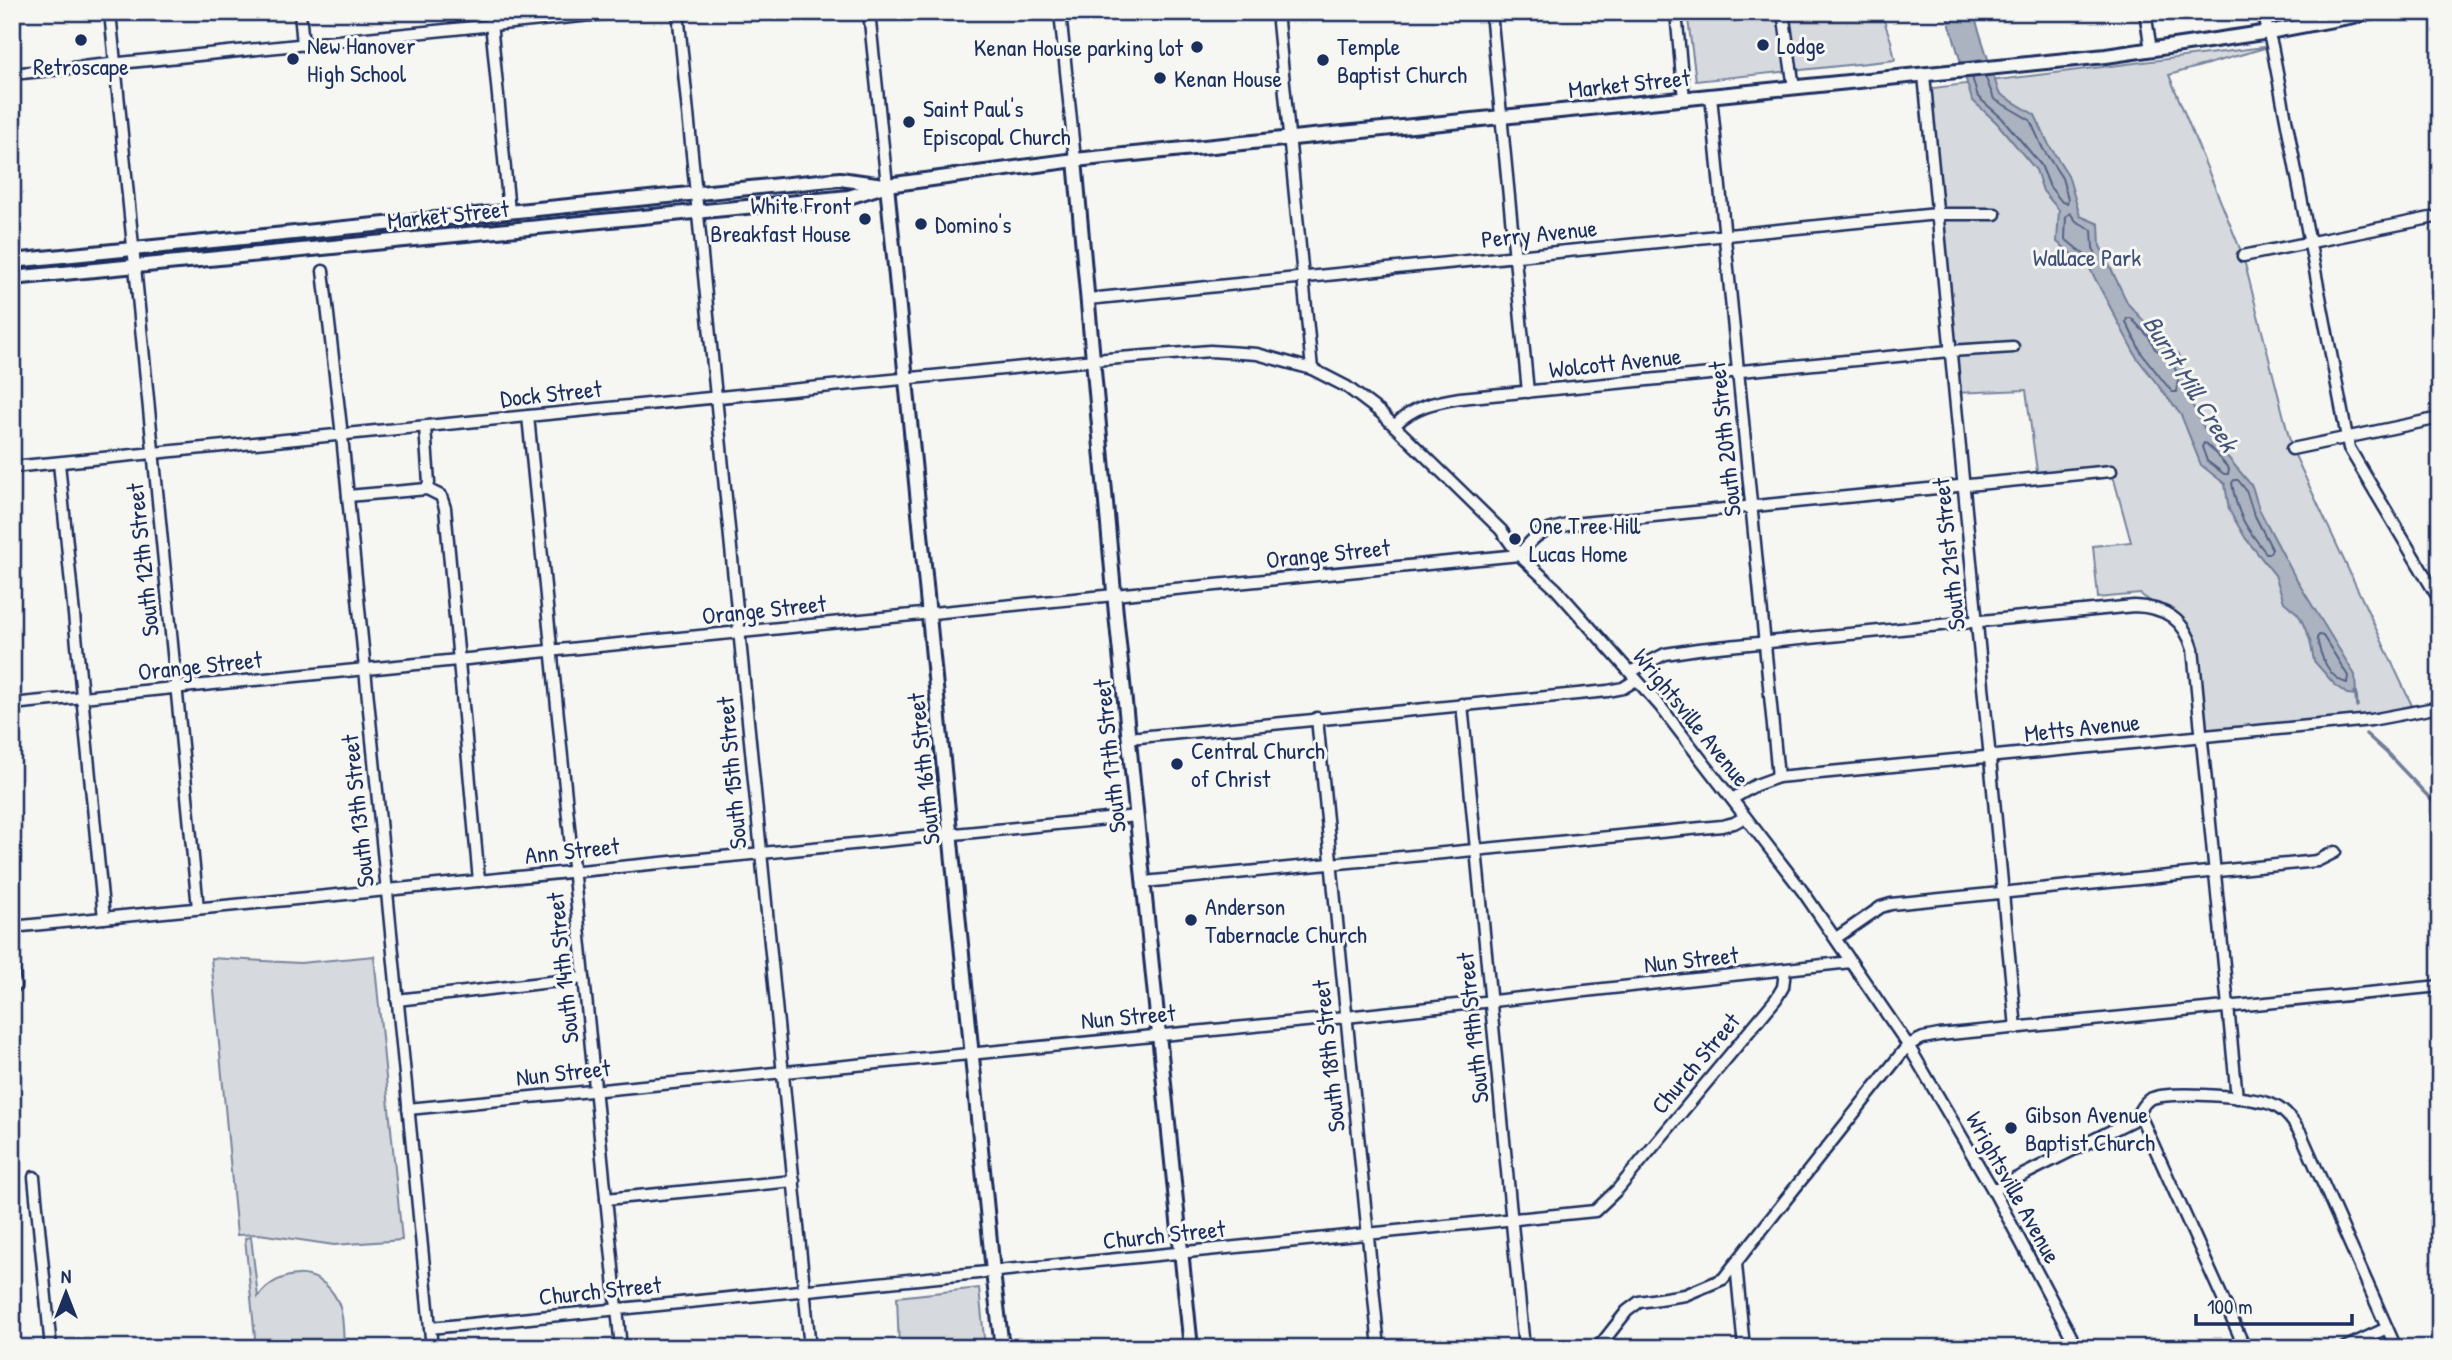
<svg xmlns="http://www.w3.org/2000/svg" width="2452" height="1360" font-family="'Patrick Hand',sans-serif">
<rect width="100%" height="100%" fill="#f6f6f2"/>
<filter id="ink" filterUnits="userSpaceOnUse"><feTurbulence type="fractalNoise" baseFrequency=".0143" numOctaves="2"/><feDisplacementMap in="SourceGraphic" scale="14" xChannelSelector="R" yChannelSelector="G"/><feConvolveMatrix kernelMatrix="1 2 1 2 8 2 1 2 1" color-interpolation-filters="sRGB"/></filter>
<g filter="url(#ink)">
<g fill="#d6d9dd" stroke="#78849e" stroke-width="2">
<polygon points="1687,12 1881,12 1891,41 1895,60 1696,81"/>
<polygon points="2272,46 2169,75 2243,256 2292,449 2415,712 2201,737 2193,649 2177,620 2140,594 2098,598 2093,546 2131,542 2112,472 2038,479 2026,390 1954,393 1925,89"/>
<polygon points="374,956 402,1240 334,1245 259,1234 237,1235 211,958 300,963"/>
<path d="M251 1237 258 1297C278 1269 320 1265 337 1300 344 1313 343 1333 344 1348H256L245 1238Z"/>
<polygon points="979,1288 985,1348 899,1348 897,1297"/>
</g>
<polygon fill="#abb2c0" stroke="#717e99" stroke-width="2" points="1946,12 1973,12 1999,93 2035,115 2049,145 2068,175 2080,216 2099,224 2100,246 2128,304 2156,334 2159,344 2178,354 2185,377 2185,390 2205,430 2252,486 2259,509 2296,579 2355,675 2356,695 2347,694 2335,685 2314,661 2310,640 2301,619 2297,613 2284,602 2275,575 2246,539 2229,510 2225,484 2201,465 2181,415 2137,358 2089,267 2057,242 2059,210 2043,191 2036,170 1997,123 1972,100"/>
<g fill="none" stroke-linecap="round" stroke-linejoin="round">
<g stroke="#556385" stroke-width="2">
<polyline points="1972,77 1978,97 2002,118 2041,165 2050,187 2062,202 2067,203 2068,199 2062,178 2043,149 2030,120 1994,99 1985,76"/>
<polygon points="2070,213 2076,221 2092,230 2093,248 2097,257 2095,260 2091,260 2065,239 2066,216"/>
<polygon points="2127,318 2131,318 2149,337 2155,349 2172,359 2178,378 2177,392 2172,392 2142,354 2126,322"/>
<polygon points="2204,443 2207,444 2229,469 2228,474 2224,474 2207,461 2202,447"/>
<path d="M2234 480H2238L2246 490 2253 512 2272 549 2270 553H2266C2246 528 2237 515 2232 483Z"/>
<path d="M2319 635 2323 636 2348 676 2347 683C2329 679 2320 655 2317 638Z"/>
</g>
<g stroke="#717e99" stroke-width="3.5">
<polyline points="2354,692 2356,695 2357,706"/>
<polyline points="2366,734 2387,753 2440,809"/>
</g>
<g stroke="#1b2f5e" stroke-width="15">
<g id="minor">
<polyline points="110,12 198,908"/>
<polyline points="300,12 303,45"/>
<polyline points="490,12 509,211"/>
<polyline points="678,12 810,1348"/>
<polyline points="869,12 887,185"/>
<polyline points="1060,12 1075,160"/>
<polyline points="1277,12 1312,369"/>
<polyline points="1491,12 1528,392"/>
<polyline points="1676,12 1684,99"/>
<polyline points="1783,12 1794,88"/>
<polyline points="2145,12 2151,50"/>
<polyline points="2263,12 2272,46 2349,448 2440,601"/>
<polyline points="12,74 621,12"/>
<polyline points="1924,75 2016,1028"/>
<polyline points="1711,96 1778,777"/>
<polyline points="2243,256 2440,216"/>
<polyline points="323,271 342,436 432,1348"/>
<polyline points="1088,299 1937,214 1995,214"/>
<polyline points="528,416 621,1348"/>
<path d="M1395 425C1414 406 1435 402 1460 398L1950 351 2013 347"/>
<polyline points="425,427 429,483 427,489"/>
<polyline points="2292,449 2440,418"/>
<polyline points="59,463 104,918"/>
<polyline points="12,467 1094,360 1210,351 1257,354 1312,369 1347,387 1380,412 1501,530 1519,555 1556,589 1660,706 1804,893 1908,1045 1993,1190 2071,1336 2075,1348"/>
<polyline points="348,496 427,489 441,496 445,508 479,881"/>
<path d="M1630 672 1665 654 1698 649 2134 606C2165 607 2184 619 2193 649L2237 1098"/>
<path d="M12 704 1519 555C1537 532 1543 530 1572 524L2111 471"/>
<polyline points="1462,704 1524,1348"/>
<polyline points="1317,718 1379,1348"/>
<polyline points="1129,738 1608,691 1623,688 1636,680"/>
<polyline points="1732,799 1756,785 1778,777 2371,720 2440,707"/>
<polyline points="1144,882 1722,826 1734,823 1745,817"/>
<polyline points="12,927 1137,816"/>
<polyline points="1836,938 1881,907 1891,904 2317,861 2335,852"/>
<polyline points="12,958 15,986"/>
<polyline points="397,1000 584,978"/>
<polyline points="408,1109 1346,1017 1851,962"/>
<polyline points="2139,1113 2245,1348"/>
<polyline points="34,1177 51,1348"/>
<path d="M1993 1190 2133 1120C2139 1114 2142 1103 2150 1099 2167 1090 2257 1096 2275 1106 2287 1112 2294 1123 2301 1134L2396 1348"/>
<polyline points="606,1199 794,1181"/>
<polyline points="1736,1264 1744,1348"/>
<polyline points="430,1328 1595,1211 1618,1189 1776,999 1783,987 1785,971"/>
<polyline points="1598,1348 1627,1311 1639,1302 1685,1295 1723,1279 1908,1045 1923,1038 1939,1035 2440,986"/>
<polyline points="2344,1348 2387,1328"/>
</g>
</g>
<g stroke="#1b2f5e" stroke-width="18">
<g id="major">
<polyline points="1075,160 1116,614 1191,1348"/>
<polyline points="887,185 993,1272 1002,1348"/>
<polyline points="12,261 840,179 883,185"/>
<polyline points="12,278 849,197 887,185 1075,160 2106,56 2269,32 2375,12"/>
</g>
</g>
<use href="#minor" stroke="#f6f6f2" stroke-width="10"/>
<use href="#major" stroke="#f6f6f2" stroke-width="12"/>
</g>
</g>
<g fill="#1b2f5e" stroke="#f6f6f2" stroke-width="2.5">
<circle cx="81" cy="40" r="7"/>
<circle cx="1763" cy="45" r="7"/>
<circle cx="1197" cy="47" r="7"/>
<circle cx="293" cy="59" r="7"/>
<circle cx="1323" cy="60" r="7"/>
<circle cx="1160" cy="78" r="7"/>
<circle cx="909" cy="122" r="7"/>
<circle cx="865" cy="219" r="7"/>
<circle cx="921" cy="224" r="7"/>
<circle cx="1515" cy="539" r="7"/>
<circle cx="1177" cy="764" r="7"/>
<circle cx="1191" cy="920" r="7"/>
<circle cx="2011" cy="1128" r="7"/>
</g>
<g text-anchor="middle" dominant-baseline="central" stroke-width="6" stroke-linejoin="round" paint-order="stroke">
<g font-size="24" fill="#1b2f5e" stroke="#f6f6f2" text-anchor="start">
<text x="307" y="45">New Hanover<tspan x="307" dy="28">High School</tspan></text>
<text x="1777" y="45">Lodge</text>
<text x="1337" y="46">Temple<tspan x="1337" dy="28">Baptist Church</tspan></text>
<text x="1183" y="47" text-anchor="end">Kenan House parking lot</text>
<text x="81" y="66" text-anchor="middle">Retroscape</text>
<text x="1174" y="78">Kenan House</text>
<text x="923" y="108">Saint Paul's<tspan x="923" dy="28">Episcopal Church</tspan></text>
<text x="851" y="205" text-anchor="end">White Front<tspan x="851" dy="28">Breakfast House</tspan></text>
<text x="935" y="224">Domino's</text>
<text x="1529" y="525">One Tree Hill<tspan x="1529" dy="28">Lucas Home</tspan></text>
<text x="1191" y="750">Central Church<tspan x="1191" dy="28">of Christ</tspan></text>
<text x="1205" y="906">Anderson<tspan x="1205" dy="28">Tabernacle Church</tspan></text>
<text x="2025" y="1114">Gibson Avenue<tspan x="2025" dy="28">Baptist Church</tspan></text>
</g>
<g font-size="24" fill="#1b2f5e" stroke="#f6f6f2">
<text transform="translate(1629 83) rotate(-6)">Market Street</text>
<text transform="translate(448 214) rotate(-6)">Market Street</text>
<text transform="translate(1539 233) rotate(-6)">Perry Avenue</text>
<text transform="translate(1615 362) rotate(-6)">Wolcott Avenue</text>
<text transform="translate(551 393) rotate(-6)">Dock Street</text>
<text transform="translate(1724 439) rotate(-96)">South 20th Street</text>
<text transform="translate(1328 553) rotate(-6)">Orange Street</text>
<text transform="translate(1948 554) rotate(-96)">South 21st Street</text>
<text transform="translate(142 560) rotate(-96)">South 12th Street</text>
<text transform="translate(764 609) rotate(-6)">Orange Street</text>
<text transform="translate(200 665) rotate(-6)">Orange Street</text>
<text transform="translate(1692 717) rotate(51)">Wrightsville Avenue</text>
<text transform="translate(2082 727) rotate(-6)">Metts Avenue</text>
<text transform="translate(1109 756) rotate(-96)">South 17th Street</text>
<text transform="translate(923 769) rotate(-96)">South 16th Street</text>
<text transform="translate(731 773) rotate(-95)">South 15th Street</text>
<text transform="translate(357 811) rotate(-96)">South 13th Street</text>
<text transform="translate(572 850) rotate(-6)">Ann Street</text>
<text transform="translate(1691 959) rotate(-6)">Nun Street</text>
<text transform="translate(562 968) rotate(-96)">South 14th Street</text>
<text transform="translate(1128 1016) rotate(-5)">Nun Street</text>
<text transform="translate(1472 1028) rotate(-96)">South 19th Street</text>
<text transform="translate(1328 1056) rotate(-96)">South 18th Street</text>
<text transform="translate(1695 1063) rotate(-50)">Church Street</text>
<text transform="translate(563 1072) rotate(-6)">Nun Street</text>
<text transform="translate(2014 1187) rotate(61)">Wrightsville Avenue</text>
<text transform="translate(1164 1234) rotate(-6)">Church Street</text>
<text transform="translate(600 1290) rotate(-6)">Church Street</text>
</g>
<g font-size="24" fill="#405177" stroke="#f6f6f2">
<text x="2087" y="257">Wallace Park</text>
</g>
<g font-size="26" font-style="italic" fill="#46567b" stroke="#f6f6f2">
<text transform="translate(2191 383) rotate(58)">Burnt Mill Creek</text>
</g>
</g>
<rect width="2452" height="1360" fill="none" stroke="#f6f6f2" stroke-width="42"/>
<rect x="21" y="21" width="2410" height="1318" fill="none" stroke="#1b2f5e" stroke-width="2.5" filter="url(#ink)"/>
<g transform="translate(66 1293)" stroke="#f6f6f2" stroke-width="5" paint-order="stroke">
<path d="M0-5L12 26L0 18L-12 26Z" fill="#1b2f5e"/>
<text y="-10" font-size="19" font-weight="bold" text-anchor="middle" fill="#1b2f5e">N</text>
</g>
<path d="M2196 1314v10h156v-10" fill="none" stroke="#1b2f5e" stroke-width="3.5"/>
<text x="2207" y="1314" font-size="21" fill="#1b2f5e" stroke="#f6f6f2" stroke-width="5" paint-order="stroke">100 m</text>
</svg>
